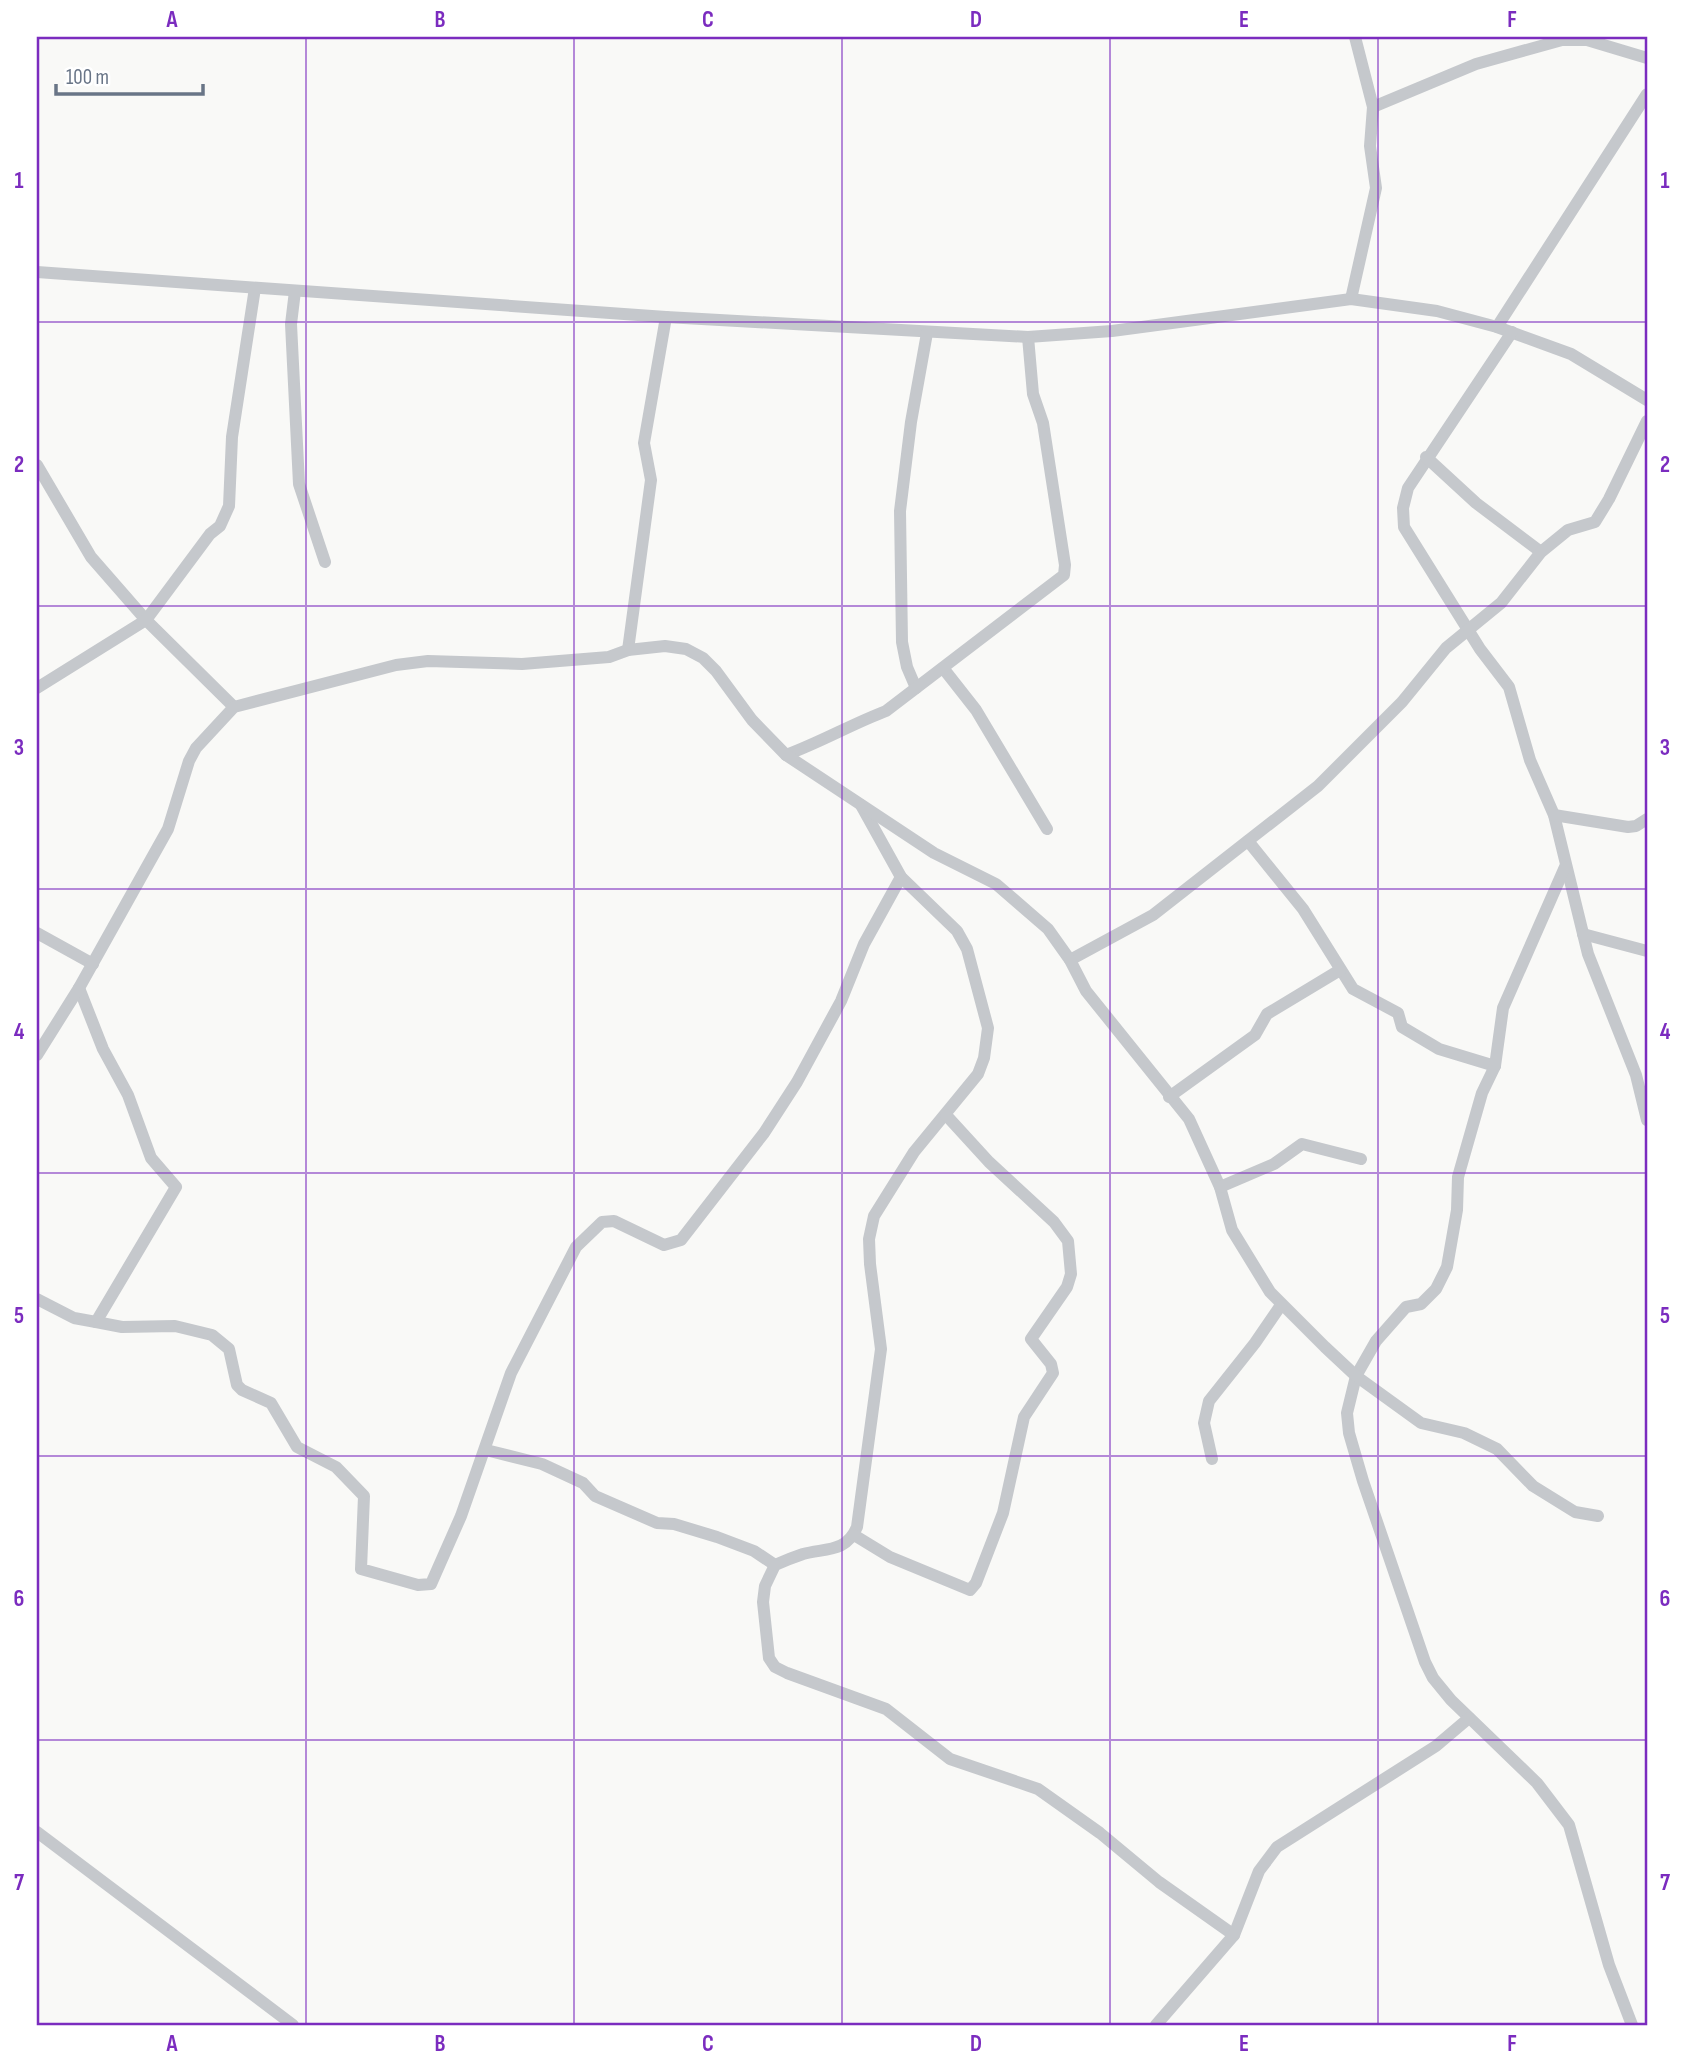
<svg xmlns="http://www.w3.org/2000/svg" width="1684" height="2062" font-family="'Sofia Sans Condensed',sans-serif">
<rect width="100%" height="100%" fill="#f9f9f7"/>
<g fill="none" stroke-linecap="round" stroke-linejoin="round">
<g stroke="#c5c8cc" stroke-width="12">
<polyline points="1373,107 1476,64 1562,40 1587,40 1647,58"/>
<polyline points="37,272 666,317 1028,337 1112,331 1351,299 1437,311 1497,327 1571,354 1647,400"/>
<polyline points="295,291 291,324 299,484 325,562"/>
<polyline points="1351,299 1376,188 1370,146 1373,107 1355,37"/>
<polyline points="1497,327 1647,94"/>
<polyline points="1512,332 1408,488 1403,508 1404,527 1480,649 1509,687 1530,760 1554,815 1588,954 1636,1075 1647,1120"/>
<polyline points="1426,457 1476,503 1541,552"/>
<polyline points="37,465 91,557 146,620 234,707"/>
<polyline points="628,650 651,480 644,443 666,317"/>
<polyline points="943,668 976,710 1047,829"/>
<polyline points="37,688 146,620 210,534 220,526 229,506 232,437 255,288"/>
<polyline points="916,688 907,667 902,642 900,511 911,422 927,333"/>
<path d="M786 755C821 742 852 724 886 711L1064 575 1065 565 1043 423 1033 394 1028 337"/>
<path d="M861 805 901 877 957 931 967 949 988 1028 984 1058 978 1074 914 1152 874 1216 869 1239 870 1264 881 1349 857 1527C846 1553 825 1548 803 1554 794 1557 784 1561 775 1565L765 1586 763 1602 769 1658 775 1667 787 1673 886 1709 950 1759 1038 1789 1100 1833 1159 1882 1234 1935"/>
<polyline points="1554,815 1628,827 1636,826 1647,819"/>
<polyline points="1248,841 1303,909 1353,989 1398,1013 1402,1027 1439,1049 1495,1066"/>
<polyline points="1565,867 1503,1008 1495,1066 1482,1093 1458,1177 1457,1210 1447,1267 1436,1289 1421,1304 1406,1307 1376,1341 1356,1376 1347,1413 1349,1433 1363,1481 1425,1662 1433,1678 1451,1700 1537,1783 1569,1825 1609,1965 1632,2025"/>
<polyline points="37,933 93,964"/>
<polyline points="1583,934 1647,951"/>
<polyline points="1070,960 1153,915 1318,786 1402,702 1446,648 1501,603 1541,552 1568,530 1595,522 1609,499 1647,421"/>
<polyline points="79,988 103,1049 128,1095 151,1158 176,1187 96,1322"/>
<polyline points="37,1055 79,988 168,829 189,761 196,748 234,707 396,665 428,661 522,664 609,657 628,650 665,646 686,649 703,658 716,671 752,720 786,755 934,853 996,884 1048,929 1070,960 1086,991 1189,1119 1220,1187 1232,1230 1270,1292 1325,1347 1356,1376 1421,1423 1464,1433 1497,1449 1533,1486 1575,1512 1598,1516"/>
<polyline points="1169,1097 1255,1035 1267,1014 1340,970"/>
<polyline points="1220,1187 1274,1164 1302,1144 1361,1159"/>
<polyline points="37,1299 74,1318 96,1322 122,1327 175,1326 212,1335 229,1349 237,1385 242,1390 271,1403 297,1447 336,1467 364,1496 361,1569 418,1585 431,1584 461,1516 511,1373 576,1247 602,1222 614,1221 664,1245 681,1240 764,1133 797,1082 841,1001 864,944 901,877"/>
<polyline points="486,1450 542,1464 583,1483 595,1496 657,1523 674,1524 717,1537 754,1551 775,1565"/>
<polyline points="1212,1459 1204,1423 1209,1401 1255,1343 1281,1305"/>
<polyline points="854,1535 890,1557 970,1590 976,1583 1003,1513 1024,1417 1053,1373 1051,1364 1031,1339 1067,1287 1071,1274 1068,1241 1054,1222 989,1162 946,1115"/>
<polyline points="37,1832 293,2025"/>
<polyline points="1156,2025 1234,1935 1259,1871 1277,1847 1436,1746 1469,1718"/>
</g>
</g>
<path fill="none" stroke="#7b2cbf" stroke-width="2" stroke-opacity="0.55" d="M306 37V2025M574 37V2025M842 37V2025M1110 37V2025M1378 37V2025M37 322H1647M37 606H1647M37 889H1647M37 1173H1647M37 1456H1647M37 1740H1647"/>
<rect width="1684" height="2062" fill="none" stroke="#ffffff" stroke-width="77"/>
<path d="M56 84v10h147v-10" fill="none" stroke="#697587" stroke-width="3.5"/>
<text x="66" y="84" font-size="21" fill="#697587" stroke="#ffffff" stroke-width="5" paint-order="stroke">100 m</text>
<rect x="38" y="38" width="1608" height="1986" fill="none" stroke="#7b2cbf" stroke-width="2.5"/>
<g font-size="23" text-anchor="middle" font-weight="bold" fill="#7b2cbf">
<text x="172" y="27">A</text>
<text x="440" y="27">B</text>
<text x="708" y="27">C</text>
<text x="976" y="27">D</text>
<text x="1244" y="27">E</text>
<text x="1512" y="27">F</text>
<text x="19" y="188">1</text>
<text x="1665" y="188">1</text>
<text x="19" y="472">2</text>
<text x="1665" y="472">2</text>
<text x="19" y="755">3</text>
<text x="1665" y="755">3</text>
<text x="19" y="1039">4</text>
<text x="1665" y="1039">4</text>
<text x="19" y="1323">5</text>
<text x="1665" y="1323">5</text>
<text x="19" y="1606">6</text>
<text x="1665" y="1606">6</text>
<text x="19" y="1890">7</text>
<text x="1665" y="1890">7</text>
<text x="172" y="2051">A</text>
<text x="440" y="2051">B</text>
<text x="708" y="2051">C</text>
<text x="976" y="2051">D</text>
<text x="1244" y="2051">E</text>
<text x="1512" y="2051">F</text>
</g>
</svg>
